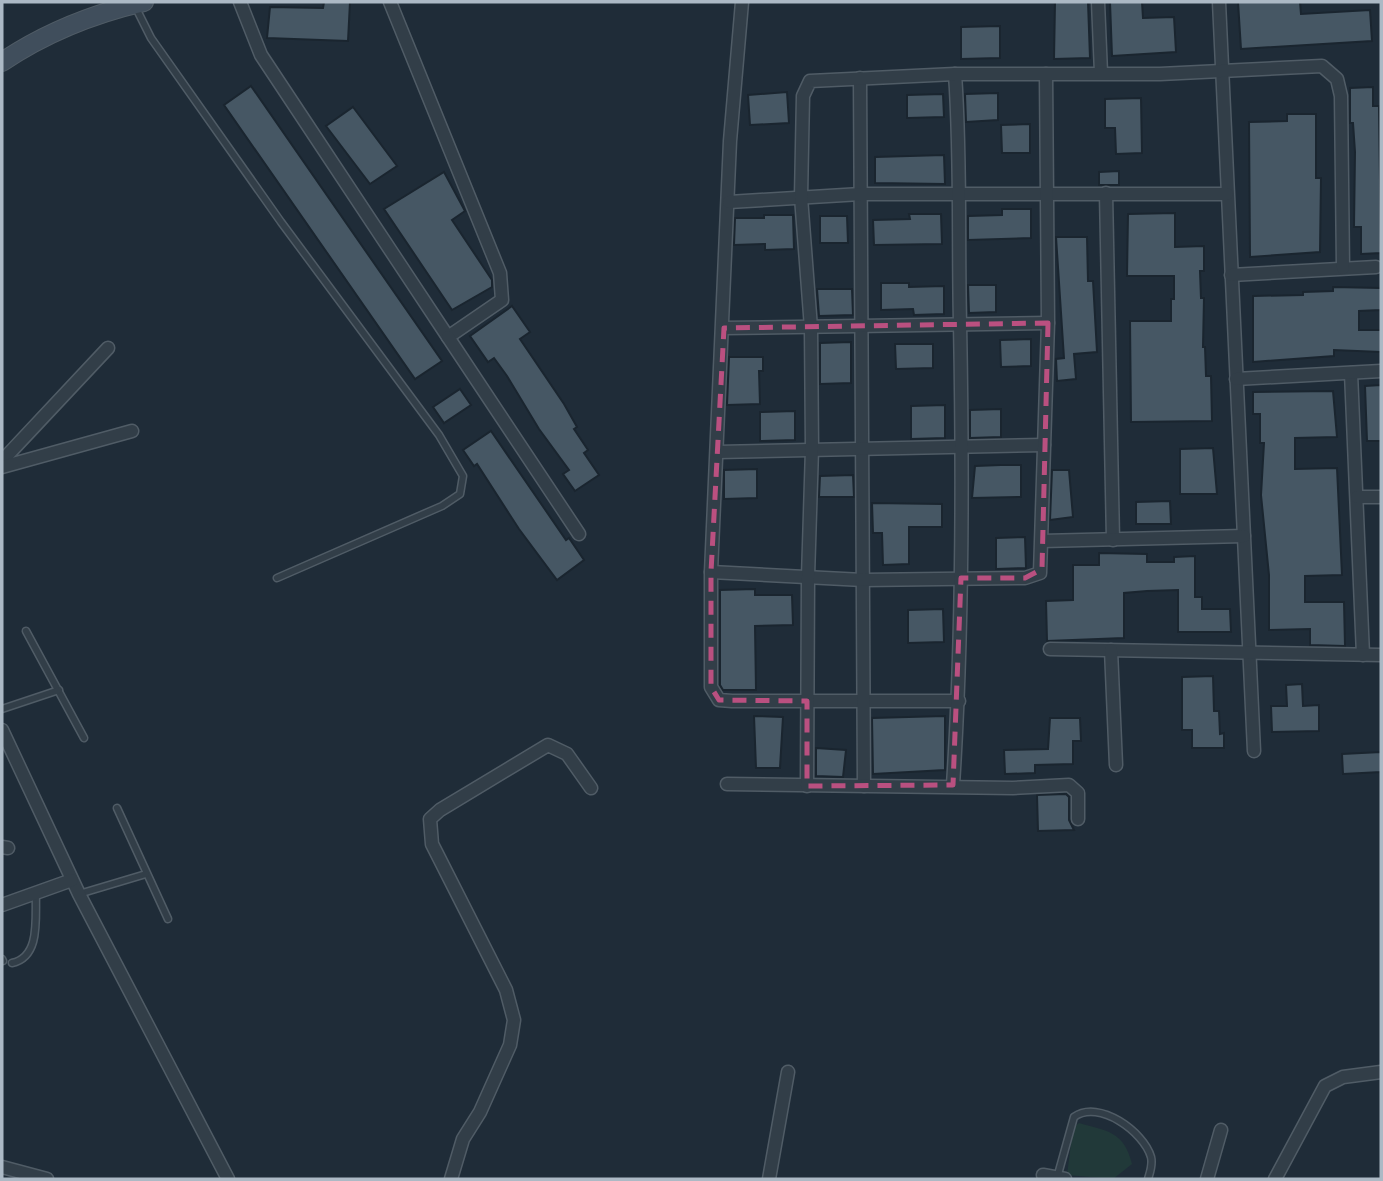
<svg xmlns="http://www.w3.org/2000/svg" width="1383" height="1181" font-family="'IBM Plex Sans',sans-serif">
<rect width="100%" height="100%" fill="#1f2c38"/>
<path fill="#213939" d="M1079 1123C1107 1131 1124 1131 1132 1164L1113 1179 1067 1175 1073 1128Z"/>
<g fill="#465764" stroke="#1a252f" stroke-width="2">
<polygon points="324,2 350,2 348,41 267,38 270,7 323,8"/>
<polygon points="1055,2 1088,2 1090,58 1054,59"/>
<polygon points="1110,2 1142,2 1143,18 1174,17 1176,52 1112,56"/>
<polygon points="1238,2 1300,2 1301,14 1370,10 1372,41 1241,49"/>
<polygon points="1000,26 1000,58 961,59 961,27"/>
<polygon points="251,86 442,361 415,379 224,105"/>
<polygon points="1373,87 1373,106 1379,106 1381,253 1361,254 1361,227 1354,227 1355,152 1353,123 1350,123 1350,88"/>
<polygon points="787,92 789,123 750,125 748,95"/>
<polygon points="998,93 998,120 966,122 965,94"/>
<polygon points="943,94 944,117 907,118 907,95"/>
<polygon points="1141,98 1142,153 1116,154 1115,128 1105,128 1105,99"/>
<polygon points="353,107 397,166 370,184 326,126"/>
<polygon points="1287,114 1316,114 1316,178 1321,178 1320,252 1250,257 1249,122 1287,121"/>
<polygon points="1030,124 1030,153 1002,153 1001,125"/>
<polygon points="944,155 945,184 875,183 875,157"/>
<polygon points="1119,171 1119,185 1099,185 1099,172"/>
<polygon points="444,172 465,211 452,220 492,280 492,287 452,310 384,209"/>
<polygon points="1002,209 1031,209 1031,238 968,240 968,216 1002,215"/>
<polygon points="1175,213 1175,247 1204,246 1204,271 1200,271 1201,298 1204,298 1203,347 1205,347 1206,376 1211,376 1212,421 1131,422 1130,321 1171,321 1171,299 1174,299 1174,276 1127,276 1128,214"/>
<polygon points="909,214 941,214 942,244 874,245 873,220 910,219"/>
<polygon points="764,215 793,215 794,249 765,250 765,244 734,245 735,218 764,218"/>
<polygon points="820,216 847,216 848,243 820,243"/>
<polygon points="1056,237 1087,237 1088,281 1093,281 1097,352 1074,354 1076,379 1057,381 1056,359 1064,358"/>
<polygon points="881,283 909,283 909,287 944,286 944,314 914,315 913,309 881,310"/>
<polygon points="968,285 996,285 996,312 969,313"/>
<polygon points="1333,287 1381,288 1381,310 1359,311 1359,330 1381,330 1381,352 1334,350 1334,356 1253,362 1253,296 1303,295 1303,292 1333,291"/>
<polygon points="817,289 852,289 853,315 819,316"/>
<polygon points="512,306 530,332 520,339 564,404 577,427 574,429 588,450 584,453 599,475 575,491 563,474 569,470 539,429 507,376 494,358 488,362 470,336"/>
<polygon points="1031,339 1031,366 1001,367 1000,340"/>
<polygon points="851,342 851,383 820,384 820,343"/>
<polygon points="895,344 933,344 933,368 896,369"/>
<polygon points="729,357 763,357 763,371 759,371 760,404 727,405"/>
<polygon points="1381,385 1381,441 1367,441 1365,386"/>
<polygon points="460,389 471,405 444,423 433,407"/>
<polygon points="1333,391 1337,437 1295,438 1295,469 1337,468 1342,575 1305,576 1305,602 1344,602 1345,646 1310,645 1310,629 1269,630 1269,575 1261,495 1264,443 1260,443 1260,414 1253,414 1253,392"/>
<polygon points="945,405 945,438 911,439 911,406"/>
<polygon points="1001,409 1001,437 970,438 970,410"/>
<polygon points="795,411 795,440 760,441 760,412"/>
<polygon points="491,431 566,540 569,538 584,560 557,580 519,529 477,464 474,466 463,450"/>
<polygon points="1213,448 1217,494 1180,494 1180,449"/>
<polygon points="1001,465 1021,465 1021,497 972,498 975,466"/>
<polygon points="757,469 757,498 724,499 724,470"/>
<polygon points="1052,470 1069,470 1073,517 1050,520"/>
<polygon points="853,475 854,497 819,497 820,476"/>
<polygon points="1170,501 1171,524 1136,524 1136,502"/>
<polygon points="872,503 942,504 942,527 909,527 909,564 883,565 882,533 873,533"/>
<polygon points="1025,537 1026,568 996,569 996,538"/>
<polygon points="1099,553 1147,554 1147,562 1174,562 1174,557 1195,556 1195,597 1202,597 1202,609 1230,609 1231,632 1178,632 1178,590 1147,591 1124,593 1124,638 1047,641 1046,601 1073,600 1073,565 1099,565"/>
<polygon points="755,589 755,595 792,595 793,625 755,626 756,690 723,690 720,685 720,590"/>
<polygon points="943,609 944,642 908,643 908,610"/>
<polygon points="1213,676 1214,711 1219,711 1220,734 1224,733 1224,748 1192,748 1192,730 1182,730 1182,677"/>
<polygon points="1302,684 1303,706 1319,705 1319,731 1272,732 1271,706 1287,706 1286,685"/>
<polygon points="754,716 783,717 780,768 756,768"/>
<polygon points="945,716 945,770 873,774 872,718"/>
<polygon points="1050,718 1080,718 1081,741 1073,741 1073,764 1035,765 1035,773 1005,774 1004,750 1048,749"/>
<polygon points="816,748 846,750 843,777 816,776"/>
<polygon points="1381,752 1381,772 1343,774 1342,754"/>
<polygon points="1066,794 1069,797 1069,820 1074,830 1038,831 1037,795"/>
</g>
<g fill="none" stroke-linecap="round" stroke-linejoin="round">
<g stroke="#505c66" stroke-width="9">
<g id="lane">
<polyline points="135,6 151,38 281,222 439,435 463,476 460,494 442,506 277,578"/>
<polyline points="26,631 84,738"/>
<polyline points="2,709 59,690"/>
<polyline points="117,808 168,919"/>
<polyline points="79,894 146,874"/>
<polyline points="2,959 3,961"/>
<path d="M12 963C41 957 35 918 36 894"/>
<path d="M1057 1178 1074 1117C1099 1099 1144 1132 1151 1157 1153 1165 1150 1172 1148 1179"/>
</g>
</g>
<g stroke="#505c66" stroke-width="15">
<g id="street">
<polyline points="240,2 261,55 448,337 502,300 500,273 390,2"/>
<polyline points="742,2 730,141 711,572 711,687 719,700 732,701 959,701"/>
<polyline points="1098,2 1101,73"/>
<polyline points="1219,2 1254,751"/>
<polyline points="860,78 864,786"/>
<polyline points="1106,193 1113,540"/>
<polyline points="729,202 861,194 1227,194"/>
<polyline points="1231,275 1376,267"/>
<polyline points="724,328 1048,323"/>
<polyline points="448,337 579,534"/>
<polyline points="1351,373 1363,655"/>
<polyline points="1236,379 1381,371"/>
<polyline points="718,452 1044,445"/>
<polyline points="2,461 108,348"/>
<polyline points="2,467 132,431"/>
<polyline points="1357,497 1381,497"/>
<polyline points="1042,541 1244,536"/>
<polyline points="711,572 863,580 1025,578 1040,573 1048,323 1046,74"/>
<polyline points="1050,649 1381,655"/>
<polyline points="1111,650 1116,765"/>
<polyline points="2,730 79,894 228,1179"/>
<polyline points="727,784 1013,788 1069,785 1078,793 1078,819"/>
<path d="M953 785C963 632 963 478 960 323 958 240 961 157 955 74"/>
<polyline points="807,786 808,577 812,449 811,328 801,197 803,96 810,81 955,74 1160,74 1322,66 1337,79 1341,96 1343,268"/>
<polyline points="2,847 8,848"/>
<polyline points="2,905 72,880"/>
<polyline points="2,1167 47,1179"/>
<polyline points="1043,1175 1065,1179"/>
<polyline points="451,1179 463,1139 480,1112 510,1045 514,1020 506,990 432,844 430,819 440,810 548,745 567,754 591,788"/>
<polyline points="769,1179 788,1072"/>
<polyline points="1207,1179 1221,1130"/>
<polyline points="1275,1179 1325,1086 1343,1077 1381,1072"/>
</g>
</g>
<g stroke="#505c66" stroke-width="20">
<path id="secondary" d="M2 62C45 33 92 14 144 2"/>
</g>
<use href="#lane" stroke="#323e48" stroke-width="6"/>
<use href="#street" stroke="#323e48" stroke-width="12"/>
<use href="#secondary" stroke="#404e5c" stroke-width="18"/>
</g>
<path fill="none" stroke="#ba5080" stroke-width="5" stroke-dasharray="14 9" stroke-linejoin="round" d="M1048 323 1042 569 1025 578H961L953 785 807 786V701L719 700 711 687V572L724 328Z"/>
<rect width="1383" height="1181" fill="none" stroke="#acb9c5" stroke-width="7"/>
</svg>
